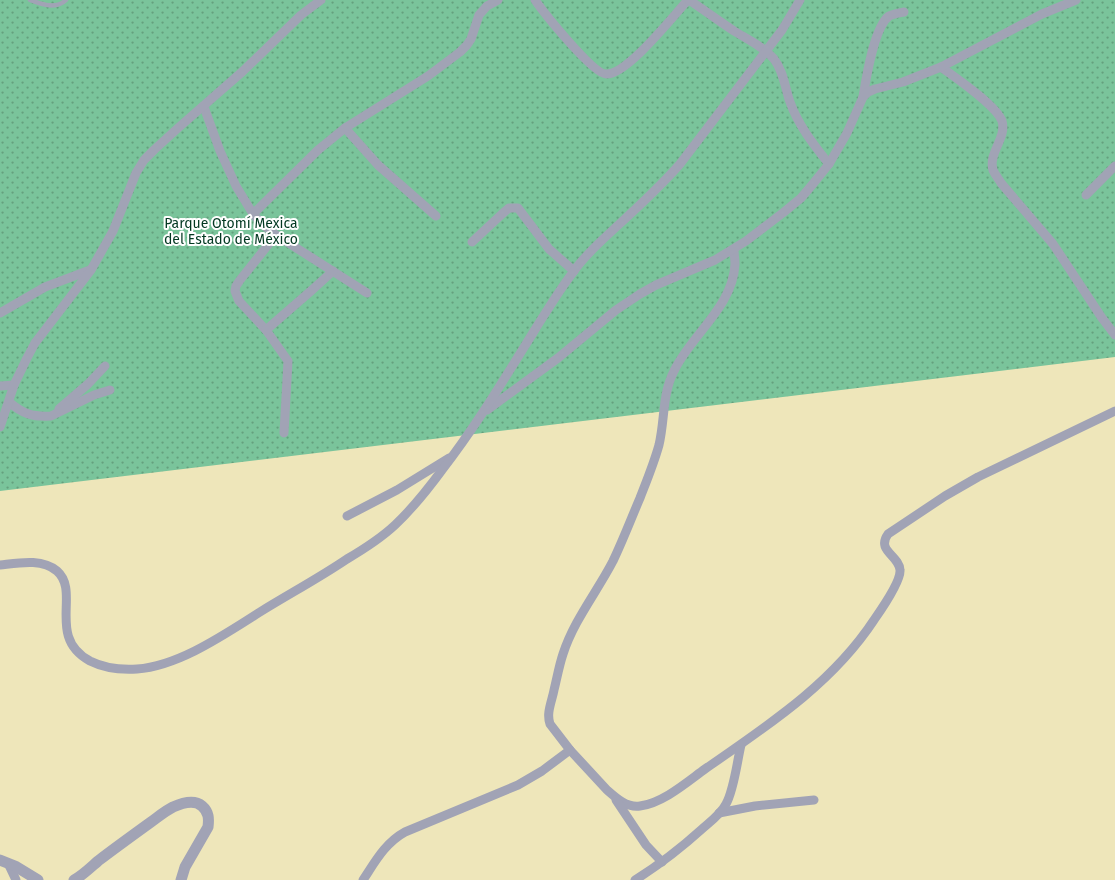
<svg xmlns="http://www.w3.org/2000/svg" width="1115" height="880" font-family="'Fira Sans',sans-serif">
<defs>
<pattern id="grass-dots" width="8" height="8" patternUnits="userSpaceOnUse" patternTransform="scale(1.25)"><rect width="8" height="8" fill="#7ac49b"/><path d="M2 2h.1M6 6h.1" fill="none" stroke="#65a07e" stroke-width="1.8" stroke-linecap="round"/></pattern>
</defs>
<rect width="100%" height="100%" fill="#eee6ba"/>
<polygon fill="url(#grass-dots)" points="0,0 1115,0 1115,357 0,491"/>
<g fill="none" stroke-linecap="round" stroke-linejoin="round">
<path stroke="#a1a3b5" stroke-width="4.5" d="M30 0C41 4 56 10 66 0"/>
<g stroke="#a1a3b5" stroke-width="9">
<path d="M535 0C544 13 593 74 606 74 627 75 673 16 688 0"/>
<path d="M689 0C704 10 719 21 734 31 747 39 764 47 774 59 784 72 785 88 790 102 798 125 814 145 829 164"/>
<path d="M941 67C956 78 996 105 1002 121 1007 138 988 153 993 170 995 175 999 179 1001 183L1053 244 1102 318 1115 335"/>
<path d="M863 97C866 79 874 27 889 16 893 14 899 13 904 12"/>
<polyline points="204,107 220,151 236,186 253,214 262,224 276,235 367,293"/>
<polyline points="345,128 378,165 436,216"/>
<polyline points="1086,195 1115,166"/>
<polyline points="253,214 318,150 345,128 428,76 460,52 467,45 471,39 479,15 487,6 498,0"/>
<polyline points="276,235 240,280 236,286 235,291 239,301 266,330 288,361 284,433"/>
<polyline points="472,242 502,214 509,208 518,208 549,249 574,271"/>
<path d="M734 249C734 254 735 259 735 264 733 307 691 335 674 371 662 394 665 420 659 445 654 463 647 480 640 498 631 519 623 540 613 561 597 592 574 620 563 654 559 666 557 678 554 690 552 701 546 713 550 724L570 750 607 790C616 798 627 808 640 806 663 803 687 782 705 769 767 726 832 684 874 620 881 610 901 581 900 570 899 555 876 551 888 534L945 496 978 477 1115 411"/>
<polyline points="0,313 45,287 90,270"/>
<polyline points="266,330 312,290 333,271"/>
<polyline points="0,386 14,385"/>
<path d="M9 402C23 414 32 417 51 416L94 395 110 390"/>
<polyline points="59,409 88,384 105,366"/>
<polyline points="487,410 558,358 616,310 640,294 656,285 715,260 746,241 784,212 801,198 812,185 829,164 847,133 863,97 868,92 875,89 903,82 941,67 1042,14 1076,0"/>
<polyline points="0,427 14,385 27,358 35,343 91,270 113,231 136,173 144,160 155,149 178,128 242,72 301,15 321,0"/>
<polyline points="347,516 397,490 449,458"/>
<path d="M0 565C18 563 42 558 57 571 81 592 46 637 90 661 104 668 121 670 137 669 179 666 225 634 260 612 289 594 319 578 347 559 364 549 380 539 395 525 412 509 428 489 442 470 477 425 506 376 536 328 548 309 560 289 574 271 585 255 600 242 614 229 637 208 660 187 680 164L782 30 800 0"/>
<polyline points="616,800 646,845 662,862"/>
<polyline points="719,813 755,806 814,800"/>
<polyline points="8,863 16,880"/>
<path d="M363 880C375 862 385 843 405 832L518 785 542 771 570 750"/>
<path d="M635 880C659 865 681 848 702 829 710 822 721 814 726 804 734 790 737 762 741 745"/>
</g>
<g stroke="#a1a3b5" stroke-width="11">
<polyline points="0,860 15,866 38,880"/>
<path d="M74 880C83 875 90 868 98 861 115 848 133 835 151 822 158 817 165 811 173 807 182 803 194 799 202 806 209 812 209 819 208 827L185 867 181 880"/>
</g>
</g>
<g text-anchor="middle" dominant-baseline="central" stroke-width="4" stroke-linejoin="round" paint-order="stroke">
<g font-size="14" fill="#023821" stroke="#fff">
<text x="231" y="223">Parque Otomí Mexica<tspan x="231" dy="16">del Estado de México</tspan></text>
</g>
</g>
</svg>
